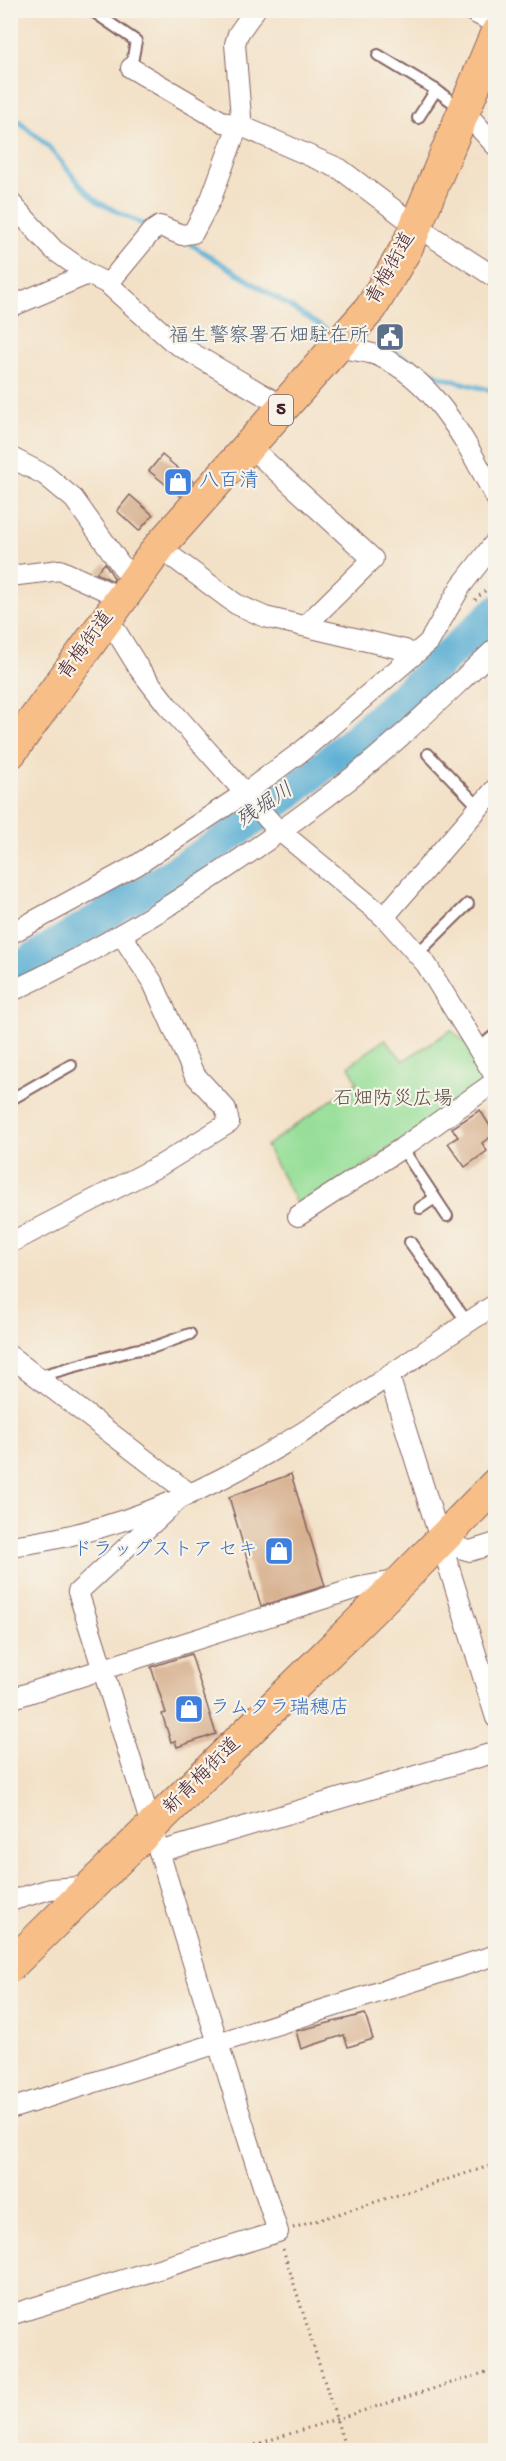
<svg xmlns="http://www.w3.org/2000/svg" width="506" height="2461" font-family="'Gochi Hand','Klee One',sans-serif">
<rect width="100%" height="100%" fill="#f7f3e8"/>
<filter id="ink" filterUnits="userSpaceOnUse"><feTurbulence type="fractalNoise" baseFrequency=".0167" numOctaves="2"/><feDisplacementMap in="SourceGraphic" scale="12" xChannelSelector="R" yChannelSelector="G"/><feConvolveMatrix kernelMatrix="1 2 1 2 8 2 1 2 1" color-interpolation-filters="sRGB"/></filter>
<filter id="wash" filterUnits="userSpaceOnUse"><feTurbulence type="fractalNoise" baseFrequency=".008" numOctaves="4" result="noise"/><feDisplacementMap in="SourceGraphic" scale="24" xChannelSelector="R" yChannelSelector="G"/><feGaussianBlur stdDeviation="1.35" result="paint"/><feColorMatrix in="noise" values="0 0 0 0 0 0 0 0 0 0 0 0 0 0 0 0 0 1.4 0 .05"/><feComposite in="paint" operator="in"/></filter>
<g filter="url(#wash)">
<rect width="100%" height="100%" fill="#f3e1c7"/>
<polygon fill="#97df99" stroke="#707f62" stroke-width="1.5" points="451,1030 472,1048 490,1079 300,1210 266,1146 357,1082 349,1066 385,1039 403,1061"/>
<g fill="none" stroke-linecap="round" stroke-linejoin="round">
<g stroke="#58aed4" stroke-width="5">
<polyline points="10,64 13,116 47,145 83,188 98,202 146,226"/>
<polyline points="192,245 335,335"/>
<polyline points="387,349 441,377 496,392"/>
</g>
<path stroke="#58aed4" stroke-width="32" d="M10 970 25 964C112 909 203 859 284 797 359 740 427 674 496 611"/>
</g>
<g id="blocks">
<g fill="#d7b08f">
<polygon points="162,455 193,481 180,496 149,471"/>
<polygon points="130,495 153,515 139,531 117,511"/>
<polygon points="105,563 114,578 113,581 96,573"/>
<polygon points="480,1110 495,1134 482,1143 487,1151 465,1167 448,1143 458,1137 452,1128"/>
<polygon points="291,1474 325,1586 261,1606 229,1497"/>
<polygon points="191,1654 216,1734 177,1747 175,1741 171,1742 162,1714 166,1713 151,1667"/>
<polygon points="365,2014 373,2039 348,2047 344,2035 301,2049 296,2031"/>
</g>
</g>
</g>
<g filter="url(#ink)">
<use href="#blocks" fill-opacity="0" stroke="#856362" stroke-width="1.5"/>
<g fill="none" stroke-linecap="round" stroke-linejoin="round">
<g stroke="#856362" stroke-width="14">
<g id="lane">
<polyline points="91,10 136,41 131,68"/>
<polyline points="378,55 436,90 462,109"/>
<polyline points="418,118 436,90"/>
<polyline points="428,754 479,807"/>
<polyline points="417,954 468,904"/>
<polyline points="478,1049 496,1034"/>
<polyline points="10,1100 71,1065"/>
<polyline points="402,1148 447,1216"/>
<polyline points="420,1208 435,1198"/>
<polyline points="410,1242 467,1322"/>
<polyline points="36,1377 134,1350 154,1347 190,1334"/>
</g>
</g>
<g stroke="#856362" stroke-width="22">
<g id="street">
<polyline points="470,10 496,24"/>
<polyline points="131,68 223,122 239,125 340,169 416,226 496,278"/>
<polyline points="464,111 496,146"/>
<polyline points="10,202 54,250 88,274 108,284 173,342 284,407"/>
<polyline points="108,284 151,232 160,226 182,235 193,233 211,199 241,117 235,44 238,34 255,10"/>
<polyline points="10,307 88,274"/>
<path d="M338 348C352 350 367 351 379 356 438 382 467 445 496 498"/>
<polyline points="249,446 373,559 305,626"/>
<polyline points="10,457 45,475 74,499 133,582"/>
<polyline points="159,547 236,604 265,617 405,650 413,655"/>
<polyline points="10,576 60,570 122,598"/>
<polyline points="108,618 140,670 167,705 275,827 384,917 426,964 496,1078"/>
<polyline points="384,917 496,788"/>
<polyline points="10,934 137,865 245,793 302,751 429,642 461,586 496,541"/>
<path d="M10 992C132 935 244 861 350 779 401 739 448 692 496 648"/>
<polyline points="298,1216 402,1148 496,1081"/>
<polyline points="10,1243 161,1165 229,1123 226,1109 194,1074 153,983 121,934"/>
<polyline points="10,1356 190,1494"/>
<polyline points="389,1376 496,1718"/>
<polyline points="439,1542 470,1551 496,1543"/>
<path d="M10 1546C200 1524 341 1404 496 1304"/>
<polyline points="10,1699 360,1587 401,1580"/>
<polyline points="159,1852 496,1752"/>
<polyline points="10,1901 50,1889 93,1886"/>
<polyline points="10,2109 496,1955"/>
<path d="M10 2315 278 2232C208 2020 147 1805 78 1592L179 1499"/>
</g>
</g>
<g stroke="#856362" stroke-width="34">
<g id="primary">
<polyline points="10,753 159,547 371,308 407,247 496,34"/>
<polyline points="10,1966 402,1580 496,1484"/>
</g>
</g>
<g stroke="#856362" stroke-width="3" stroke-dasharray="1.5 4.5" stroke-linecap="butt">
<polyline points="475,600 496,581"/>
<polyline points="293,2228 496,2164"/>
<polyline points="283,2249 346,2450"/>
<polyline points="238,2450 496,2369"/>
</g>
<use href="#lane" stroke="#fff" stroke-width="10"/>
<use href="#street" stroke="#fff" stroke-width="20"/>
<use href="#primary" stroke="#f7be87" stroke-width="32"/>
</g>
</g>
<defs>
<g id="civic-square" transform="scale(1.5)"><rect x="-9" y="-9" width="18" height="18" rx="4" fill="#5c6f8a" stroke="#f7f3e8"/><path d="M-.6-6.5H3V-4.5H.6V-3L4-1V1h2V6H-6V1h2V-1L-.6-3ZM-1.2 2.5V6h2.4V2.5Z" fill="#fff"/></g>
<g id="shop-square" transform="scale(1.5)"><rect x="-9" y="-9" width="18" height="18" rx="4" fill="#3f7fe0" stroke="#f7f3e8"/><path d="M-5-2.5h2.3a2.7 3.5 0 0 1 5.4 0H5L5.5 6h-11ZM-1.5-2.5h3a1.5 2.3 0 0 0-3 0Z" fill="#fff"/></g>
</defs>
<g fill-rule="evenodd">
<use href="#civic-square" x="390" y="337"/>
<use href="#shop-square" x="178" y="482"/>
<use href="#shop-square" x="279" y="1551"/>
<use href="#shop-square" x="189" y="1709"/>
</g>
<g text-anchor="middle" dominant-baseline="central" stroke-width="4.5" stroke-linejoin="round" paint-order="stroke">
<rect fill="#f7f3e8" stroke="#7e5f64" stroke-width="1.5" x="269" y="395" width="24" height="30" rx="4.5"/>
<g font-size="18" font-weight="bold" fill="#4a1f2b">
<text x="281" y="410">5</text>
</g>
<g font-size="20" fill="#4a1f2b" stroke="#f7f3e8">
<text transform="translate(392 269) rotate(-61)">青梅街道</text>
<text transform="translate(87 646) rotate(-54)">青梅街道</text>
<text transform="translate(203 1777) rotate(-45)">新青梅街道</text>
</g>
<g font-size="20" fill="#4e5e75" stroke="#f7f3e8" text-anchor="end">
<text x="369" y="337">福生警察署石畑駐在所</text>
</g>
<g font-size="20" fill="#366cbe" stroke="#f7f3e8" text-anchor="start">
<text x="199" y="482">八百清</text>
<text x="258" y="1551" text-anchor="end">ドラッグストア セキ</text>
<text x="210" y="1709">ラムタラ瑞穂店</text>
</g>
<g font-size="20" fill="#5d4f46" stroke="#f7f3e8">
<text x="393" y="1100">石畑防災広場</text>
</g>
<g font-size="21" font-style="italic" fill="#4f5166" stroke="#f7f3e8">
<text transform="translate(266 807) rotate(-34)">残堀川</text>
</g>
</g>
<rect width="506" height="2461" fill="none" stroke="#f7f3e8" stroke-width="36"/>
</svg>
